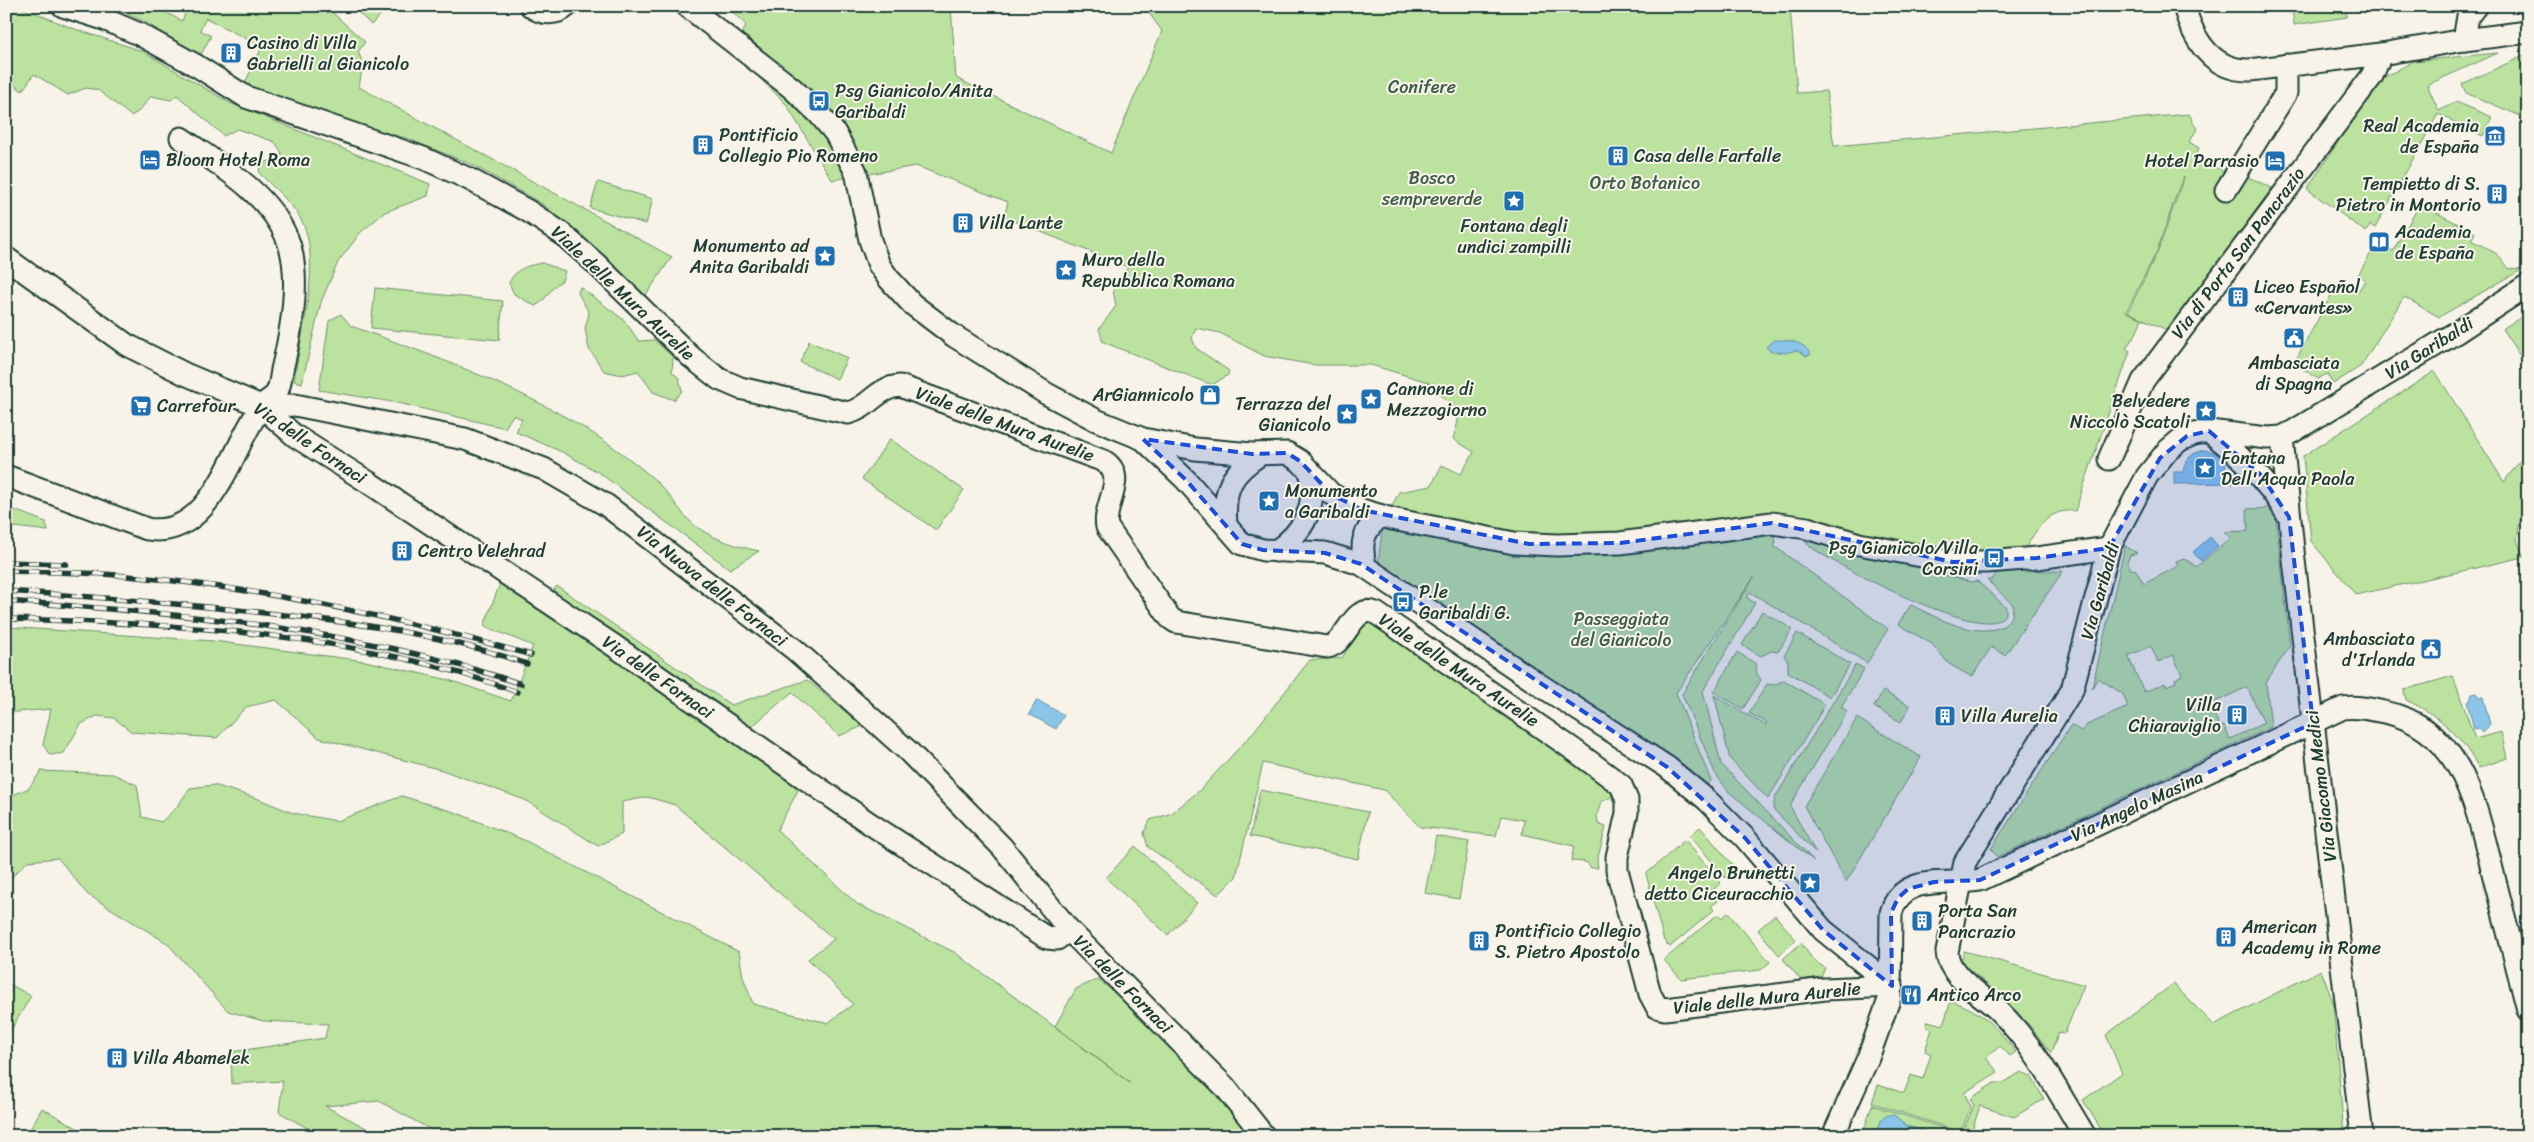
<svg xmlns="http://www.w3.org/2000/svg" width="2534" height="1142" font-family="Sriracha,sans-serif">
<rect width="100%" height="100%" fill="#f7f3e8"/>
<filter id="ink" filterUnits="userSpaceOnUse"><feTurbulence type="fractalNoise" baseFrequency=".02" numOctaves="2"/><feDisplacementMap in="SourceGraphic" scale="10" xChannelSelector="R" yChannelSelector="G"/><feConvolveMatrix kernelMatrix="1 2 1 2 8 2 1 2 1" color-interpolation-filters="sRGB"/></filter>
<g filter="url(#ink)">
<g fill="#bbe39f" stroke="#6d906a" fill-rule="evenodd">
<path d="M6 6H18L72 28 142 51 230 103 430 184 428 196 385 212 361 232 338 262 321 302 302 383 294 381C300 337 324 257 300 218 290 201 273 187 259 173L260 164 277 159 282 153 275 142 237 129 224 136 177 95 171 100 151 96 139 111 131 116 98 90 86 88 68 95 34 74 22 91 6 78Z"/>
<polygon points="110,6 164,6 163,11 182,21 188,7 186,6 325,6 365,42 358,52 363,63 359,87 672,257 643,299 599,253 544,205 473,165 406,138 346,122 249,88 244,85 262,47 206,18 200,30 211,36 199,58 147,23"/>
<polygon points="352,6 389,6 371,25"/>
<path d="M726 6H951L956 78 1111 153 1162 31 1144 6H1790L1797 93 1826 91 1834 146 2189 114 2197 129 2189 142 2199 148 2195 158 2239 178 2246 176 2272 188 2169 331 2128 312 2158 251 2184 177 2179 187 2157 251 2126 312 2142 318 2137 332 2126 348 2130 351 2075 511C2046 508 2036 532 2022 553L1960 558 1935 572 1971 582 1977 581 2006 607V614L2000 620C1969 634 1850 572 1820 553 1811 548 1804 540 1796 534H1774L1776 542 1774 546 1888 629 1867 663 1750 592 1747 598 1755 603 1703 691 1721 764 1814 861 1729 792 1715 773 1682 694 1754 577 1676 693 1711 781 1704 788 1539 672 1378 562 1383 525 1399 492 1431 486 1442 465 1461 474 1474 452 1453 439 1458 421 1448 402 1428 382 1371 365H1314L1264 356 1220 333 1196 328 1192 338 1196 348 1229 371 1228 375 1212 385 1103 342 1099 329 1116 306 1113 290 1128 267 1004 217 1008 202 916 166 832 180 786 104 734 53 746 25Z"/>
<polygon points="2292,6 2308,6 2310,9 2315,11 2320,6 2346,6 2347,17 2294,25"/>
<polygon points="2498,53 2427,85 2439,111 2456,102 2492,117 2483,136 2438,114 2375,228 2370,225 2366,232 2307,189 2379,80 2414,61"/>
<polygon points="2528,54 2528,119 2466,93 2462,84"/>
<polygon points="598,182 653,199 646,224 590,208"/>
<path d="M2420 204 2475 233 2471 240C2480 245 2493 250 2500 257 2510 267 2504 271 2523 269L2439 317 2404 297 2361 366 2333 384 2327 374 2318 379 2294 363 2339 281 2358 292 2365 280 2358 275 2377 243 2393 251Z"/>
<path d="M542 263 565 271 562 281C550 286 548 300 535 306L514 294 509 283C516 268 526 266 542 263Z"/>
<polygon points="580,287 624,320 639,341 654,340 673,357 672,372 679,378 682,391 674,400 653,392 638,371 622,375 604,371 589,349 585,329 589,313 578,293"/>
<polygon points="375,288 503,301 499,340 371,328"/>
<polygon points="2528,313 2528,368 2502,329"/>
<path d="M341 314 351 326C432 355 512 384 586 429 610 444 635 462 656 481 667 491 675 504 685 516 704 537 732 545 759 551L730 569 598 472 562 452 516 432 522 419 513 415 505 428 398 403 319 390 329 321Z"/>
<polygon points="809,341 847,358 837,379 800,362"/>
<polygon points="2435,371 2504,482 2528,450 2528,504 2520,520 2517,540 2524,557 2356,595 2311,541 2303,456"/>
<polygon points="890,439 964,490 936,530 862,479"/>
<polygon points="6,507 46,522 48,531 6,526"/>
<path d="M2275 508 2290 646 2266 682 2271 727 1997 857 1991 849 2071 725 2081 731 2087 725 2128 707 2123 694 2098 678 2092 688 2125 546 2137 553 2130 555 2127 562 2131 569 2136 570 2144 584 2178 566 2176 561C2184 557 2190 561 2196 567L2231 538 2224 532 2248 531 2247 509ZM2151 646 2158 662 2173 655 2182 675 2175 679 2176 682 2166 686 2165 683 2144 692 2128 656ZM2247 687 2264 723 2230 739 2224 726 2220 727 2211 708 2214 706 2213 703Z"/>
<path d="M2033 563 2039 571H2063L2005 655 1991 647 1972 677 1949 664 1932 644 1898 624 1911 605C1938 618 1974 639 2004 626L2012 616 2013 605 1987 580H1992C2000 564 2017 565 2033 563Z"/>
<polygon points="504,573 545,601 557,586 731,705 807,680 863,726 839,736 792,692 742,735 804,779 777,830 857,904 954,952 1130,1083 1055,1026 1076,989 1098,979 1181,1048 1259,1136 442,1136 379,1101 325,1106 381,1136 321,1136 279,1112 283,1081 232,1084 231,1052 325,1038 328,1024 263,1021 228,1011 167,943 87,894 58,858 28,861 6,883 6,798 29,788 41,771 113,774 137,785 142,817 161,822 176,808 190,788 214,785 256,798 293,813 337,821 402,796 457,813 526,841 739,952 743,977 753,1004 828,1023 853,1004 808,959 834,939 675,805 648,797 622,802 622,834 598,846 525,800 442,770 319,738 276,700 246,707 217,738 132,732 114,718 97,716 81,724 64,753 50,755 43,745 51,709 6,713 6,627 213,641 365,661 449,680 511,701 533,646 484,626"/>
<polygon points="1762,611 1792,629 1778,652 1771,651 1761,656 1742,645"/>
<polygon points="1373,622 1614,790 1613,796 1601,802 1597,815 1598,824 1606,827 1597,861 1598,868 1591,868 1586,862 1571,861 1574,846 1522,834 1524,820 1501,816 1496,836 1420,827 1384,790 1263,763 1236,877 1218,895 1148,847 1144,833 1150,820 1172,813 1200,790 1251,735 1310,660 1342,658 1360,627"/>
<polygon points="1797,633 1850,664 1830,697 1788,672 1788,661 1784,656"/>
<polygon points="1737,652 1756,664 1757,674 1761,680 1743,709 1714,692"/>
<polygon points="1856,664 1864,669 1841,707 1847,711 1790,806 1816,853 1773,809 1775,798"/>
<path d="M2453 676 2475 739 2501 732 2507 758 2479 768C2459 734 2442 717 2406 700L2404 690Z"/>
<polygon points="1784,680 1825,705 1768,799 1730,759 1714,695 1765,725 1767,723 1749,713 1767,684 1774,685"/>
<polygon points="1883,691 1910,706 1901,722 1874,707"/>
<polygon points="1857,718 1921,757 1846,882 1804,806"/>
<polygon points="1260,790 1368,812 1358,859 1250,836"/>
<polygon points="1700,827 1737,870 1726,878 1690,836"/>
<polygon points="1436,836 1469,842 1459,899 1425,893"/>
<polygon points="1685,840 1721,883 1710,892 1718,901 1711,906 1714,910 1670,947 1664,941 1646,874"/>
<polygon points="1135,846 1197,903 1168,935 1106,878"/>
<polygon points="1728,913 1770,962 1761,970 1681,979 1664,960 1718,914 1722,918"/>
<polygon points="1775,915 1796,940 1779,955 1758,930"/>
<polygon points="1801,943 1813,960 1825,968 1821,977 1801,980 1783,959"/>
<polygon points="1964,951 2084,985 2065,1033 2059,1032 2051,1053 2030,1026 2009,1004 1961,962"/>
<polygon points="2321,970 2333,1002 2344,1136 2105,1136 2083,1100 2122,1073 2106,1035 2173,984 2214,1025"/>
<polygon points="6,982 31,996 11,1030 6,1027"/>
<path d="M1951 1001C1983 1011 1995 1027 2016 1052L2010 1056 2000 1046 1986 1058 1998 1072 1964 1093 1971 1106 1961 1132 1872 1103 1878 1085 1904 1093 1911 1075 1923 1079 1931 1054 1925 1051 1932 1029 1926 1026 1928 1021 1943 1025Z"/>
<polygon points="2021,1072 2031,1076 2044,1099 2014,1117 1980,1106 1972,1130 1969,1130 1967,1136 1862,1136 1872,1105 1962,1134 1974,1105 1970,1099 1994,1083 2003,1083"/>
<polygon points="42,1108 91,1136 26,1136"/>
</g>
<g fill="#8bc5ea" stroke="#608fa1">
<path d="M1775 340C1790 340 1802 341 1811 354L1807 356 1797 350 1785 353 1770 351 1766 347Z"/>
<path d="M2205 450C2218 452 2225 458 2227 471H2237V483L2174 484V472H2183C2185 459 2192 452 2205 450Z"/>
<polygon points="2210,537 2218,546 2201,561 2193,552"/>
<polygon points="2477,693 2480,697 2483,697 2490,724 2483,733 2478,728 2474,729 2467,702 2470,701 2472,694"/>
<polygon points="1037,700 1064,715 1056,729 1029,714"/>
<polygon points="1887,1115 1894,1115 1907,1126 1924,1131 1928,1136 1880,1136 1877,1131 1880,1121"/>
</g>
<g fill="none" stroke-linecap="round" stroke-linejoin="round">
<g stroke="#1f3d34" stroke-width="25">
<g id="minor">
<path d="M63 6 104 19 139 34 197 66 246 97 423 158 469 179 528 211 561 233 595 263 691 357 719 379 740 388 848 413C870 408 875 388 900 386L1104 461C1129 477 1102 505 1107 527L1170 618 1176 622 1327 647C1348 644 1351 603 1376 613L1574 750 1621 785 1627 800V813L1617 857V870L1650 994 1657 1007 1665 1009 1825 989 1892 986"/>
<path d="M531 6C542 15 557 15 567 6"/>
<polyline points="687,6 793,89 819,114 835,133 856,172 870,240 879,265 889,279 912,304 954,336 1047,394 1096,420 1143,439 1195,449 1252,454 1287,453 1300,461 1331,494 1362,510 1392,519 1514,543 1557,545 1620,543 1772,523 1807,528 1859,544 1953,562 1987,562 2037,558 2109,548"/>
<path d="M2184 6C2193 39 2212 71 2250 70L2381 54 2464 40 2528 32"/>
<polyline points="2464,40 2468,16 2476,6"/>
<polyline points="2226,190 2286,93 2286,65"/>
<polyline points="6,258 127,345 185,374 261,406 295,436 368,482 613,645 869,823 1047,938 1057,939 1069,930"/>
<polyline points="261,406 295,405 465,439 544,469 606,505 794,649 908,751 1002,847 1069,930 1225,1087 1264,1136"/>
<path d="M2211 433C2242 457 2267 480 2287 514"/>
<polyline points="2282,437 2294,560 2362,1136"/>
<polyline points="1143,439 1186,480 1242,544 1263,550 1325,553 1361,564 1543,687 1667,767 1707,800 1745,838 1823,930 1892,986"/>
<polyline points="2109,459 2143,381 2372,76 2381,54"/>
<path d="M6 476 147 529C212 540 232 446 261 407 265 401 275 398 277 392 280 386 281 376 282 370 291 333 302 274 287 238 268 192 219 165 181 138"/>
<path d="M1226 524C1223 488 1231 473 1261 454"/>
<path d="M1276 551C1305 531 1316 507 1311 473"/>
<path d="M1365 566C1360 543 1363 530 1381 516"/>
<path d="M1833 1136 1868 1058 1890 997 1891 913C1902 872 1949 886 1980 880L2343 708C2357 706 2371 709 2384 712 2466 729 2477 813 2495 881 2506 924 2517 967 2528 1010"/>
<path d="M2085 1136C2058 1092 2035 1046 1998 1010 1982 994 1948 977 1947 952L1965 862 2072 690 2109 548 2147 476 2167 451 2180 440 2194 434 2209 431 2267 438 2282 437 2292 432 2457 332 2528 285"/>
</g>
</g>
<use href="#minor" stroke="#f7f3e8" stroke-width="21"/>
<g stroke="#1f3d34" stroke-width="5.5">
<g id="rail">
<polyline points="6,562 66,564"/>
<path d="M6 571C46 572 87 572 127 576 264 588 399 618 531 655"/>
<path d="M6 591C83 596 160 602 237 610 336 620 433 631 527 664"/>
<path d="M6 601C179 613 356 628 521 684"/>
<path d="M6 619C174 623 359 633 517 692"/>
</g>
</g>
<use href="#rail" stroke="#f7f3e8" stroke-width="4" stroke-dasharray="11" stroke-linecap="butt"/>
</g>
</g>
<path fill="#1d4ed8" fill-opacity="0.2" stroke="#1d4ed8" stroke-width="4" stroke-dasharray="10 6" stroke-linejoin="round" d="M2209 431 2261 475 2289 517 2313 723 1980 880 1934 882 1908 889 1898 898 1891 913 1892 986 1823 930 1745 838 1667 767 1361 564 1325 553 1263 550 1242 544 1186 480 1143 439 1252 454 1287 453 1300 461 1331 494 1362 510 1529 544 1620 543 1772 523 1953 562 2037 558 2109 548 2160 458 2187 436Z"/>
<defs>
<g id="building-square" transform="scale(1.125)"><rect x="-9" y="-9" width="18" height="18" rx="4" fill="#1f6fb2" stroke="#f7f3e8"/><path d="M-4-6H4V6H1V3H-1V6H-4ZM-2.5-4.3h1.7v1.8h-1.7ZM.8-4.3h1.7v1.8H.8ZM-2.5-1h1.7V.8h-1.7ZM.8-1h1.7V.8H.8Z" fill="#fff"/></g>
<g id="bus-square" transform="scale(1.125)"><rect x="-9" y="-9" width="18" height="18" rx="4" fill="#1f6fb2" stroke="#f7f3e8"/><path d="M-5-6H5V4H4V6H2V4H-2V6H-4V4H-5ZM-3.5-4V0h7V-4ZM-3.5 1.2v1.5H-2V1.2ZM2 1.2v1.5H3.5V1.2Z" fill="#fff"/></g>
<g id="museum-square" transform="scale(1.125)"><rect x="-9" y="-9" width="18" height="18" rx="4" fill="#1f6fb2" stroke="#f7f3e8"/><path d="M0-6L6-3V-2H-6V-3ZM-5-1h2V3h-2ZM-1-1h2V3h-2ZM3-1h2V3H3ZM-6 4H6V6H-6Z" fill="#fff"/></g>
<g id="hotel-square" transform="scale(1.125)"><rect x="-9" y="-9" width="18" height="18" rx="4" fill="#1f6fb2" stroke="#f7f3e8"/><path d="M-6-4.5h1.5V1H6V5H4.5V3h-9V5H-6ZM-4 0a1.8 1.8 0 1 1 3.6 0ZM.5 0V-2.5h3Q6-2.5 6 0Z" fill="#fff"/></g>
<g id="sight-square" transform="scale(1.125)"><rect x="-9" y="-9" width="18" height="18" rx="4" fill="#1f6fb2" stroke="#f7f3e8"/><path d="M0-6L1.8-2.2L6-1.7L2.9 1.2L3.7 5.4L0 3.3L-3.7 5.4L-2.9 1.2L-6-1.7L-1.8-2.2Z" fill="#fff"/></g>
<g id="library-square" transform="scale(1.125)"><rect x="-9" y="-9" width="18" height="18" rx="4" fill="#1f6fb2" stroke="#f7f3e8"/><path d="M-6-4Q-3-5.5-.7-3.5V5Q-3 3-6 4ZM6-4Q3-5.5 .7-3.5V5Q3 3 6 4Z" fill="#fff"/></g>
<g id="civic-square" transform="scale(1.125)"><rect x="-9" y="-9" width="18" height="18" rx="4" fill="#1f6fb2" stroke="#f7f3e8"/><path d="M-.6-6.5H3V-4.5H.6V-3L4-1V1h2V6H-6V1h2V-1L-.6-3ZM-1.2 2.5V6h2.4V2.5Z" fill="#fff"/></g>
<g id="shop-square" transform="scale(1.125)"><rect x="-9" y="-9" width="18" height="18" rx="4" fill="#1f6fb2" stroke="#f7f3e8"/><path d="M-5-2.5h2.3a2.7 3.5 0 0 1 5.4 0H5L5.5 6h-11ZM-1.5-2.5h3a1.5 2.3 0 0 0-3 0Z" fill="#fff"/></g>
<g id="supermarket-square" transform="scale(1.125)"><rect x="-9" y="-9" width="18" height="18" rx="4" fill="#1f6fb2" stroke="#f7f3e8"/><path d="M-6-5.5h2.5l.6 2H6L4.5 2H-2.5L-4.4-4H-6ZM-1.5 3.2a1.3 1.3 0 1 0 .1 0ZM3 3.2a1.3 1.3 0 1 0 .1 0Z" fill="#fff"/></g>
<g id="restaurant-square" transform="scale(1.125)"><rect x="-9" y="-9" width="18" height="18" rx="4" fill="#1f6fb2" stroke="#f7f3e8"/><path d="M-5-6h1v4h1v-4h1v4h1v-4h1v5L-1.5 .5V6h-2V.5L-5-1ZM5-6V6H3V1.5H1.5Q1.5-4 5-6Z" fill="#fff"/></g>
</defs>
<g fill-rule="evenodd">
<use href="#building-square" x="231" y="53"/>
<use href="#bus-square" x="819" y="101"/>
<use href="#museum-square" x="2495" y="136"/>
<use href="#building-square" x="703" y="145"/>
<use href="#building-square" x="1618" y="156"/>
<use href="#hotel-square" x="150" y="160"/>
<use href="#hotel-square" x="2275" y="161"/>
<use href="#building-square" x="2497" y="194"/>
<use href="#sight-square" x="1514" y="201"/>
<use href="#building-square" x="963" y="223"/>
<use href="#library-square" x="2379" y="242"/>
<use href="#sight-square" x="825" y="256"/>
<use href="#sight-square" x="1066" y="270"/>
<use href="#building-square" x="2238" y="297"/>
<use href="#civic-square" x="2294" y="338"/>
<use href="#shop-square" x="1210" y="395"/>
<use href="#sight-square" x="1371" y="399"/>
<use href="#supermarket-square" x="141" y="406"/>
<use href="#sight-square" x="2206" y="411"/>
<use href="#sight-square" x="1347" y="414"/>
<use href="#sight-square" x="2205" y="468"/>
<use href="#sight-square" x="1269" y="501"/>
<use href="#building-square" x="402" y="551"/>
<use href="#bus-square" x="1994" y="558"/>
<use href="#bus-square" x="1403" y="602"/>
<use href="#civic-square" x="2431" y="649"/>
<use href="#building-square" x="2237" y="715"/>
<use href="#building-square" x="1945" y="716"/>
<use href="#sight-square" x="1810" y="883"/>
<use href="#building-square" x="1922" y="921"/>
<use href="#building-square" x="2226" y="937"/>
<use href="#building-square" x="1479" y="941"/>
<use href="#restaurant-square" x="1911" y="995"/>
<use href="#building-square" x="117" y="1058"/>
</g>
<g text-anchor="middle" dominant-baseline="central" stroke-width="4" stroke-linejoin="round" paint-order="stroke">
<g font-size="18" fill="#1f3d34" stroke="#f7f3e8" text-anchor="start">
<text x="247" y="43">Casino di Villa<tspan x="247" dy="21">Gabrielli al Gianicolo</tspan></text>
<text x="835" y="91">Psg Gianicolo/Anita<tspan x="835" dy="21">Garibaldi</tspan></text>
<text x="2479" y="126" text-anchor="end">Real Academia<tspan x="2479" dy="21">de España</tspan></text>
<text x="719" y="135">Pontificio<tspan x="719" dy="21">Collegio Pio Romeno</tspan></text>
<text x="1634" y="156">Casa delle Farfalle</text>
<text x="166" y="160">Bloom Hotel Roma</text>
<text x="2259" y="161" text-anchor="end">Hotel Parrasio</text>
<text x="2481" y="184" text-anchor="end">Tempietto di S.<tspan x="2481" dy="21">Pietro in Montorio</tspan></text>
<text x="979" y="223">Villa Lante</text>
<text x="1514" y="226" text-anchor="middle">Fontana degli<tspan x="1514" dy="21">undici zampilli</tspan></text>
<text x="2395" y="232">Academia<tspan x="2395" dy="21">de España</tspan></text>
<text x="809" y="246" text-anchor="end">Monumento ad<tspan x="809" dy="21">Anita Garibaldi</tspan></text>
<text x="1082" y="260">Muro della<tspan x="1082" dy="21">Repubblica Romana</tspan></text>
<text x="2254" y="287">Liceo Español<tspan x="2254" dy="21">«Cervantes»</tspan></text>
<text x="2294" y="363" text-anchor="middle">Ambasciata<tspan x="2294" dy="21">di Spagna</tspan></text>
<text x="1387" y="389">Cannone di<tspan x="1387" dy="21">Mezzogiorno</tspan></text>
<text x="1194" y="395" text-anchor="end">ArGiannicolo</text>
<text x="2190" y="401" text-anchor="end">Belvedere<tspan x="2190" dy="21">Niccolò Scatoli</tspan></text>
<text x="1331" y="404" text-anchor="end">Terrazza del<tspan x="1331" dy="21">Gianicolo</tspan></text>
<text x="157" y="406">Carrefour</text>
<text x="2221" y="458">Fontana<tspan x="2221" dy="21">Dell'Acqua Paola</tspan></text>
<text x="1285" y="491">Monumento<tspan x="1285" dy="21">a Garibaldi</tspan></text>
<text x="1978" y="548" text-anchor="end">Psg Gianicolo/Villa<tspan x="1978" dy="21">Corsini</tspan></text>
<text x="418" y="551">Centro Velehrad</text>
<text x="1419" y="592">P.le<tspan x="1419" dy="21">Garibaldi G.</tspan></text>
<text x="2415" y="639" text-anchor="end">Ambasciata<tspan x="2415" dy="21">d'Irlanda</tspan></text>
<text x="2221" y="705" text-anchor="end">Villa<tspan x="2221" dy="21">Chiaraviglio</tspan></text>
<text x="1961" y="716">Villa Aurelia</text>
<text x="1794" y="873" text-anchor="end">Angelo Brunetti<tspan x="1794" dy="21">detto Ciceuracchio</tspan></text>
<text x="1938" y="911">Porta San<tspan x="1938" dy="21">Pancrazio</tspan></text>
<text x="2242" y="927">American<tspan x="2242" dy="21">Academy in Rome</tspan></text>
<text x="1495" y="931">Pontificio Collegio<tspan x="1495" dy="21">S. Pietro Apostolo</tspan></text>
<text x="1927" y="995">Antico Arco</text>
<text x="133" y="1058">Villa Abamelek</text>
</g>
<g font-size="18" fill="#3e5e49" stroke="#f7f3e8">
<text x="1422" y="87">Conifere</text>
<text x="1432" y="178">Bosco<tspan x="1432" dy="21">sempreverde</tspan></text>
<text x="1645" y="183">Orto Botanico</text>
<text x="1621" y="619">Passeggiata<tspan x="1621" dy="21">del Gianicolo</tspan></text>
</g>
<g font-size="18" fill="#1f3d34" stroke="#f7f3e8">
<text transform="translate(2238 253) rotate(-53)">Via di Porta San Pancrazio</text>
<text transform="translate(623 293) rotate(43)">Viale delle Mura Aurelie</text>
<text transform="translate(2429 348) rotate(-32)">Via Garibaldi</text>
<text transform="translate(1005 424) rotate(20)">Viale delle Mura Aurelie</text>
<text transform="translate(310 443) rotate(34)">Via delle Fornaci</text>
<text transform="translate(712 586) rotate(38)">Via Nuova delle Fornaci</text>
<text transform="translate(2100 591) rotate(-74)">Via Garibaldi</text>
<text transform="translate(1459 670) rotate(34)">Viale delle Mura Aurelie</text>
<text transform="translate(658 677) rotate(35)">Via delle Fornaci</text>
<text transform="translate(2321 786) rotate(-97)">Via Giacomo Medici</text>
<text transform="translate(2137 806) rotate(-25)">Via Angelo Masina</text>
<text transform="translate(1123 984) rotate(45)">Via delle Fornaci</text>
<text transform="translate(1767 998) rotate(-6)">Viale delle Mura Aurelie</text>
</g>
</g>
<rect width="2534" height="1142" fill="none" stroke="#f7f3e8" stroke-width="25"/>
<rect x="12" y="12" width="2509" height="1117" fill="none" stroke="#1f3d34" stroke-width="2" filter="url(#ink)"/>
</svg>
